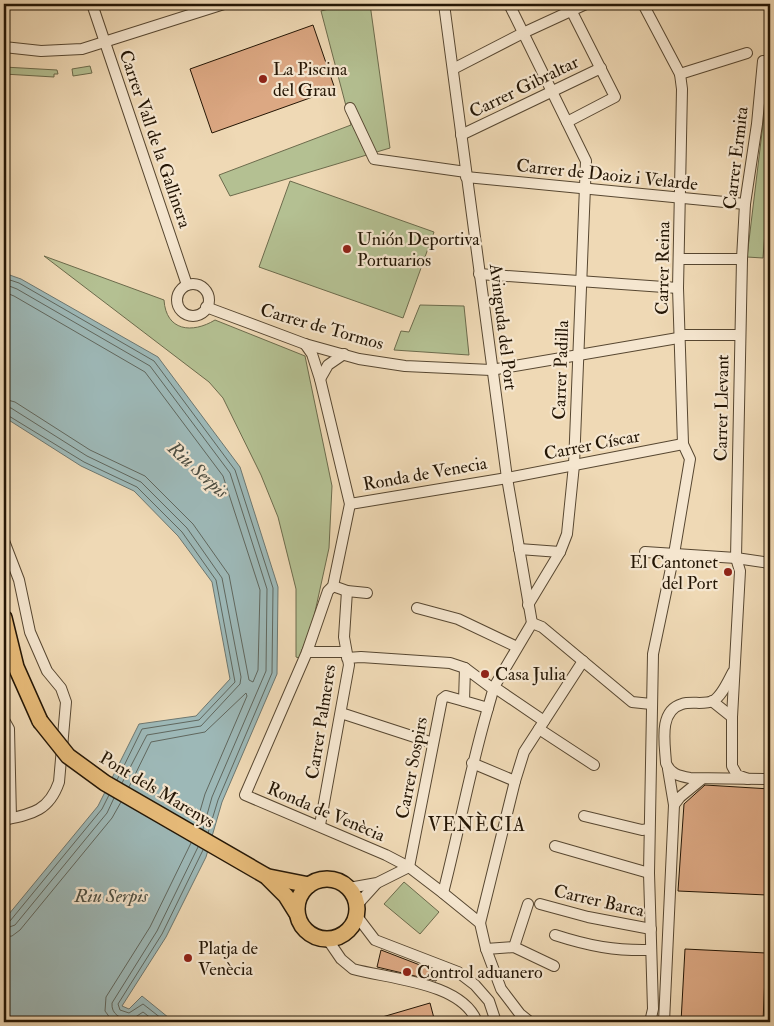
<svg xmlns="http://www.w3.org/2000/svg" width="774" height="1026" font-family="'IM FELL Double Pica',serif">
<rect width="100%" height="100%" fill="#efd9b5"/>
<filter id="stains"><feTurbulence type="fractalNoise" baseFrequency=".004" numOctaves="4"/><feColorMatrix values="0 0 0 0 .2 0 0 0 0 .09 0 0 0 0 .02 0 0 0 .5 -.17"/></filter>
<radialGradient id="worn" r=".72"><stop offset=".6" stop-color="#630" stop-opacity="0"/><stop offset="1" stop-color="#630" stop-opacity=".3"/></radialGradient>
<g fill="#b4c092" stroke="#6c6b4c">
<polygon points="348,4 370,4 390,148 230,196 219,175 351,125 321,11"/>
<polygon points="90,66 92,73 73,76 72,69"/>
<polygon points="770,66 770,218 766,219 763,258 747,257"/>
<polygon points="4,67 57,70 58,74 54,74 54,77 4,74"/>
<polygon points="290,181 434,232 403,318 259,267"/>
<path d="M44 256 164 300C166 331 192 334 215 320L305 356 332 486 329 548 313 621 299 658 296 657V589L278 517 261 475 223 398 209 382Z"/>
<polygon points="420,305 464,306 469,355 394,350 401,331 409,332"/>
<polygon points="404,882 439,912 420,934 384,904"/>
</g>
<polygon fill="#9db8b7" stroke="#6d7770" points="4,273 21,279 158,357 240,467 278,587 277,674 222,802 206,857 166,937 122,1006 129,1009 142,996 174,1022 4,1022 4,920 98,806 139,724 196,716 230,679 212,582 178,536 134,491 81,466 4,417"/>
<g fill="none" stroke-linecap="round" stroke-linejoin="round">
<g stroke="#60675e" stroke-width="1">
<polyline points="4,278 19,283 154,361 235,470 273,588 272,673 218,800 208,833"/>
<polyline points="4,284 17,289 150,366 230,473 267,589 266,671 212,797 203,829"/>
<polyline points="4,292 14,296 145,372 223,476 260,590 258,670 253,682 249,680 229,575 193,524 145,476 90,450 15,402 4,399"/>
<polyline points="4,407 11,408 87,456 141,482 187,528 222,578 241,677 240,684 201,726 147,735 122,783"/>
<polyline points="4,413 84,462 137,487 182,532 216,580 235,682 199,720 142,729 117,780"/>
<polyline points="129,787 151,742 205,732 246,693 247,696 205,794 196,825"/>
<polyline points="4,923 10,921 102,809 109,795"/>
<polyline points="4,929 15,925 107,813 114,798"/>
<polyline points="4,937 12,936 20,930 112,818 121,802"/>
<polyline points="113,1022 105,1011 106,997 150,927 191,843"/>
<path d="M156 1022 143 1012 131 1020C120 1019 111 1014 112 1003L157 931 198 847"/>
<polyline points="166,1022 143,1004 129,1013 120,1010 118,1004 162,934 203,850"/>
</g>
</g>
<g fill="#dca883" stroke="#241605">
<polygon points="313,25 335,89 212,133 190,69"/>
<polygon points="705,785 770,789 767,895 678,891 684,804"/>
<polygon points="685,949 766,953 763,1022 681,1022"/>
<polygon points="381,950 438,972 436,981 377,967"/>
<polygon points="430,1003 435,1022 372,1022 372,1020"/>
</g>
<g fill="none" stroke-linecap="round" stroke-linejoin="round">
<g stroke="#574731" stroke-width="12">
<g id="minor">
<polyline points="92,4 187,285"/>
<polyline points="444,4 507,478 532,623"/>
<polyline points="509,4 586,161 574,465 567,534 560,552 528,605"/>
<polyline points="643,4 680,74 682,89 678,288 683,444 690,459 674,554 653,654 649,873 653,1009 650,1022"/>
<polyline points="4,47 41,51 82,49 224,4"/>
<polyline points="453,69 523,33 586,4"/>
<polyline points="680,74 747,53"/>
<polyline points="350,108 374,159 466,172"/>
<polyline points="567,122 615,97 568,4"/>
<polyline points="461,135 601,68"/>
<polyline points="466,177 745,204"/>
<polyline points="680,259 742,259"/>
<polyline points="479,274 678,288"/>
<circle cx="193" cy="300" r="16"/>
<polyline points="206,307 305,344 359,359 405,366 491,370 678,338 682,335 740,335"/>
<polyline points="305,344 312,354 320,379 350,504 333,586 328,591 307,652 245,795 386,855 409,867 443,893 480,923 486,949 501,989 520,1014 530,1022"/>
<polyline points="320,379 328,365 344,354"/>
<polyline points="350,504 507,478 683,444"/>
<path d="M4 541 19 580 30 632 47 671 61 688 66 702 59 782C49 811 32 814 4 820"/>
<polyline points="519,549 560,552"/>
<polyline points="645,552 736,558 770,563"/>
<polyline points="333,586 347,591 367,593"/>
<polyline points="417,608 458,619 517,647"/>
<polyline points="532,623 542,627 632,702 651,704"/>
<polyline points="307,652 346,652"/>
<polyline points="347,658 361,657 450,663 465,668"/>
<path d="M733 672C728 681 722 696 713 701 704 705 691 701 682 704 658 711 665 744 666 763 670 774 679 776 690 778L770 779"/>
<polyline points="494,687 544,721"/>
<polyline points="493,689 465,668 464,701 488,708 494,687 532,623"/>
<polyline points="712,701 732,717"/>
<polyline points="341,713 433,743"/>
<polyline points="4,720 9,729 11,818"/>
<polyline points="539,729 594,765"/>
<polyline points="472,763 515,781"/>
<polyline points="748,779 737,775 732,766 732,717 740,571 736,558 742,259 745,204 757,124 763,61"/>
<polyline points="674,805 680,797 702,779"/>
<polyline points="584,816 642,830 649,829"/>
<polyline points="320,825 349,665 344,637 347,591"/>
<polyline points="555,846 649,873"/>
<polyline points="409,867 442,699 446,696 464,701"/>
<polyline points="349,888 377,883 409,867"/>
<path d="M443 893C459 831 470 769 488 708"/>
<polyline points="540,904 588,917 651,929"/>
<polyline points="357,905 376,884"/>
<polyline points="356,915 375,940 458,972 475,985 489,1001 496,1022"/>
<polyline points="480,923 515,781 524,752 583,661"/>
<path d="M555 935C589 946 615 951 651 950"/>
<path d="M328 940 341 959 353 969C389 979 462 982 477 1022"/>
<polyline points="514,947 528,904"/>
<polyline points="486,949 514,947 554,966"/>
<polyline points="664,1022 674,805 668,769"/>
</g>
</g>
<g stroke="#241605" stroke-width="18">
<g id="highway">
<polyline points="4,618 16,667 40,721"/>
<polyline points="266,876 286,896 296,912"/>
<polyline points="269,877 309,885"/>
<circle cx="327" cy="909" r="30"/>
</g>
</g>
<use href="#minor" stroke="#f5e6cf" stroke-width="10"/>
<use href="#highway" stroke="#e8bc7a" stroke-width="15"/>
<g stroke="#241605" stroke-width="18" stroke-linecap="butt">
<polyline id="highway-bridge" points="40,721 68,756 105,783 266,876"/>
</g>
<use href="#highway-bridge" stroke="#e8bc7a" stroke-width="15"/>
</g>
<g fill="#8f2418" stroke="#f5e6cf" stroke-width="2">
<circle cx="263" cy="79" r="5"/>
<circle cx="347" cy="249" r="5"/>
<circle cx="728" cy="572" r="5"/>
<circle cx="485" cy="674" r="5"/>
<circle cx="188" cy="958" r="5"/>
<circle cx="407" cy="972" r="5"/>
</g>
<g text-anchor="middle" dominant-baseline="central" stroke-width="4.5" stroke-linejoin="round" paint-order="stroke">
<g font-size="18" fill="#241605" stroke="#f5e6cf" text-anchor="start">
<text x="273" y="69">La Piscina<tspan x="273" dy="21">del Grau</tspan></text>
<text x="357" y="239">Unión Deportiva<tspan x="357" dy="21">Portuarios</tspan></text>
<text x="718" y="562" text-anchor="end">El Cantonet<tspan x="718" dy="21">del Port</tspan></text>
<text x="495" y="674">Casa Julia</text>
<text x="198" y="948">Platja de<tspan x="198" dy="21">Venècia</tspan></text>
<text x="417" y="972">Control aduanero</text>
</g>
<g font-size="18" fill="#241605" stroke="#f5e6cf">
<text transform="translate(524 87) rotate(-26)">Carrer Gibraltar</text>
<text transform="translate(155 139) rotate(71)">Carrer Vall de la Gallinera</text>
<text transform="translate(736 158) rotate(-83)">Carrer Ermita</text>
<text transform="translate(607 175) rotate(6)">Carrer de Daoiz i Velarde</text>
<text transform="translate(663 268) rotate(-89)">Carrer Reina</text>
<text transform="translate(322 327) rotate(16)">Carrer de Tormos</text>
<text transform="translate(503 327) rotate(83)">Avinguda del Port</text>
<text transform="translate(561 370) rotate(-88)">Carrer Padilla</text>
<text transform="translate(722 408) rotate(-89)">Carrer Llevant</text>
<text transform="translate(592 445) rotate(-11)">Carrer Císcar</text>
<text transform="translate(425 474) rotate(-10)">Ronda de Venecia</text>
<text transform="translate(321 722) rotate(-81)">Carrer Palmeres</text>
<text transform="translate(412 768) rotate(-79)">Carrer Sospirs</text>
<text transform="translate(157 790) rotate(31)">Pont dels Marenys</text>
<text transform="translate(326 812) rotate(23)">Ronda de Venècia</text>
<text transform="translate(599 901) rotate(13)">Carrer Barca</text>
</g>
<g font-size="19" font-style="italic" fill="#4e4f43" stroke="#f5e6cf">
<text transform="translate(198 470) rotate(42)">Riu Serpis</text>
<text x="111" y="896">Riu Serpis</text>
</g>
<g font-size="19" letter-spacing="1" fill="#241605" stroke="#f5e6cf">
<text x="477" y="825">VENÈCIA</text>
</g>
</g>
<rect width="774" height="1026" fill="none" stroke="#efd9b5" stroke-width="20"/>
<rect x="5" y="5" width="764" height="1016" fill="none" stroke="#241605" stroke-width="2.5"/>
<rect x="10" y="10" width="754" height="1006" fill="none" stroke="#241605"/>
<rect width="100%" height="100%" filter="url(#stains)"/>
<rect width="100%" height="100%" fill="url(#worn)"/>
</svg>
